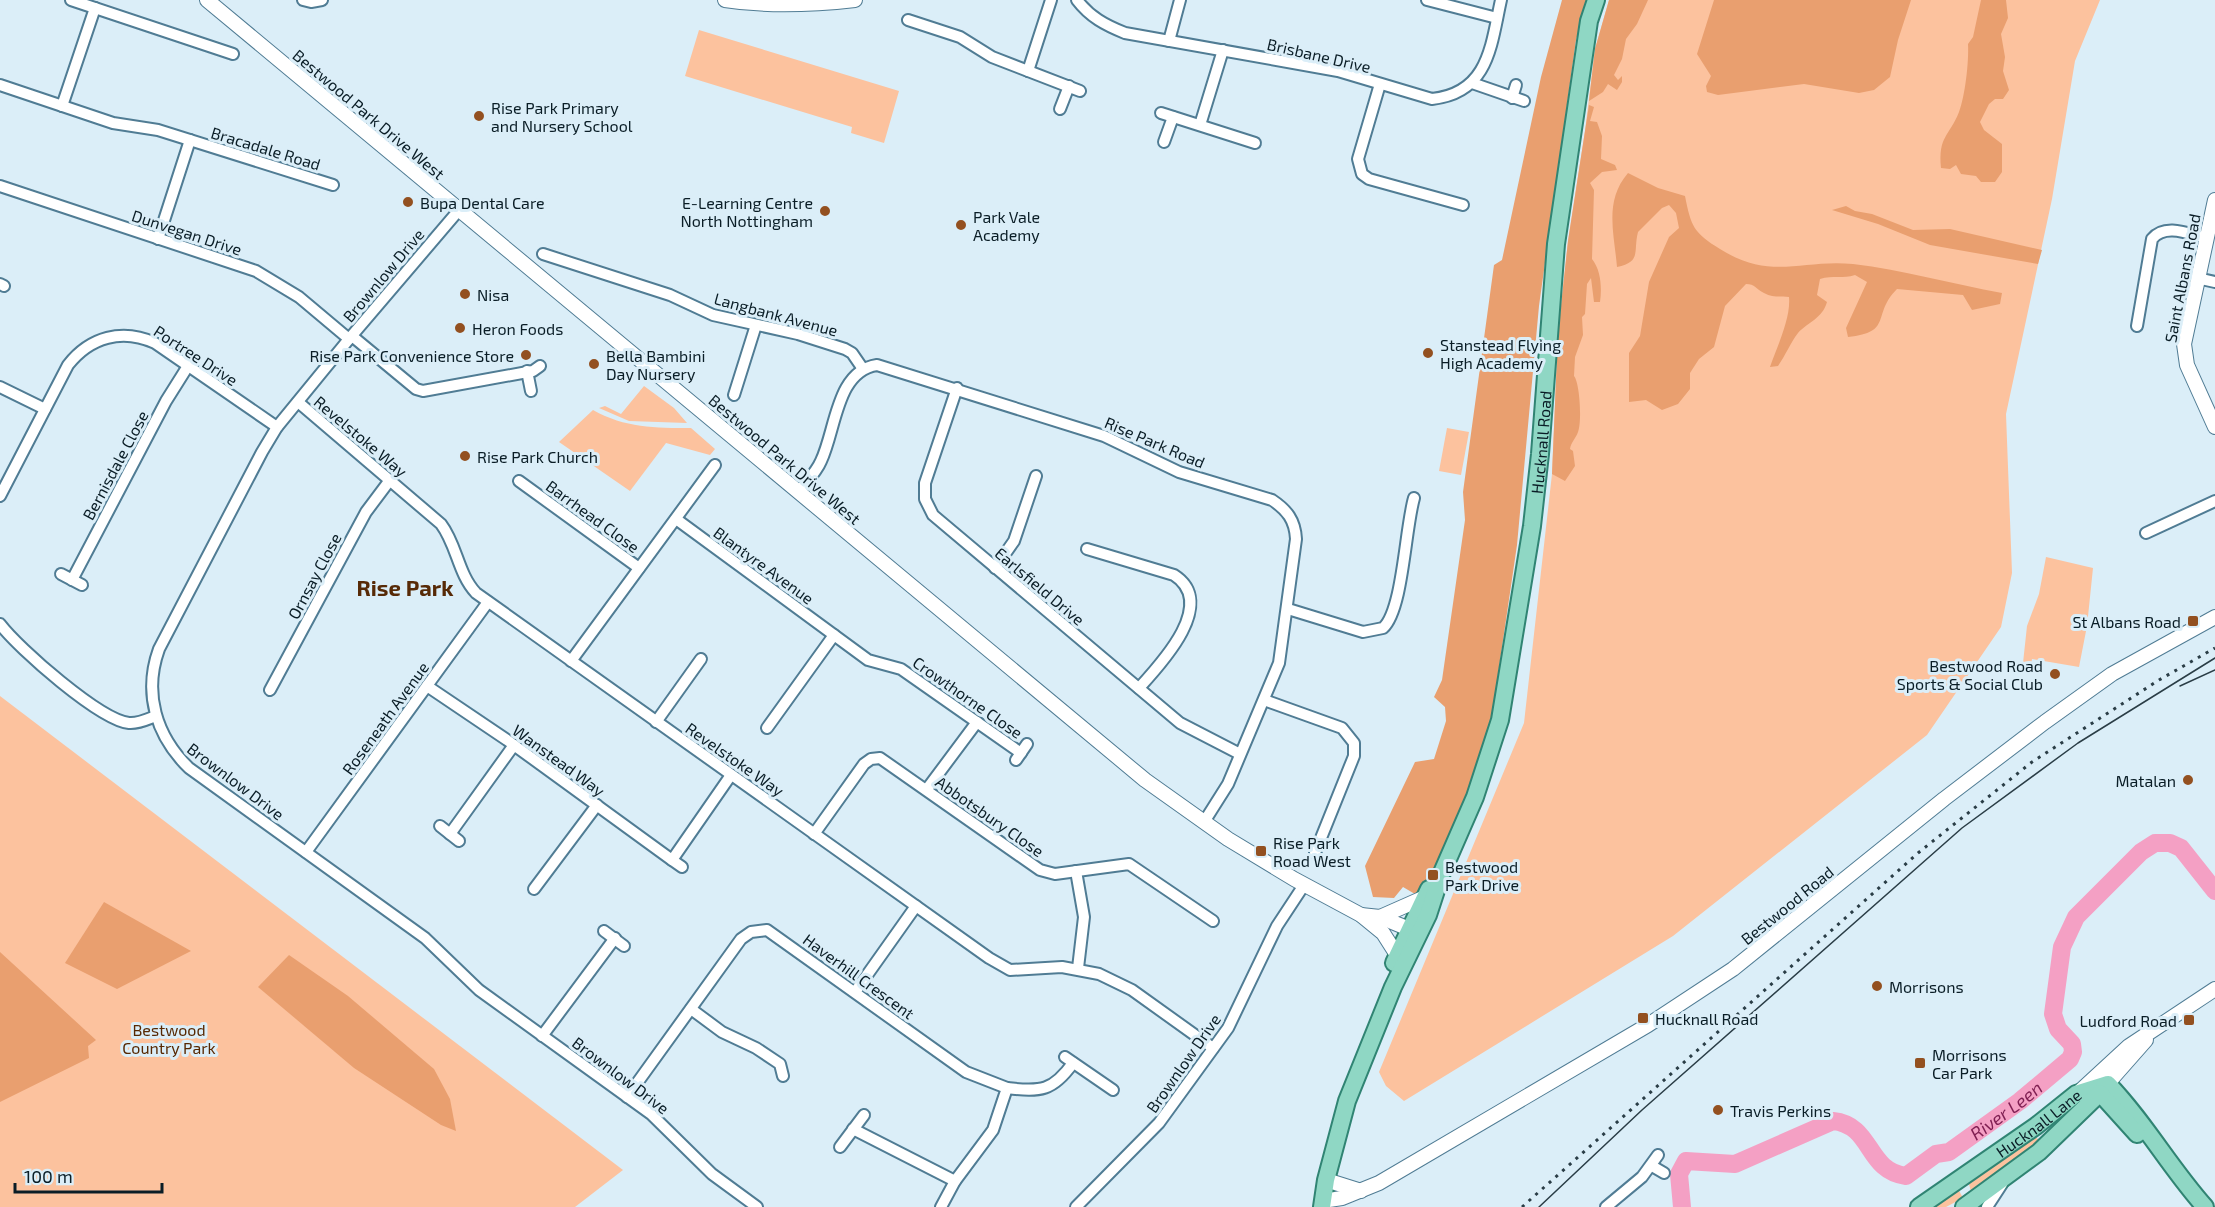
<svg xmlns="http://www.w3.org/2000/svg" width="2215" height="1207" font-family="'Exo 2',sans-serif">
<rect width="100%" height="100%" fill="#dbeef8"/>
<g fill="#fcc29e">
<polygon points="1609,0 2100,0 2075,61 2052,199 2006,414 2012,573 2001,627 1927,735 1673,936 1404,1101 1386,1086 1379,1072 1524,723 1552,474 1558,334 1568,241 1585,131 1595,49"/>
<polygon points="699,30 899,91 884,143 851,133 852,127 685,76"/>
<polygon points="644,386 674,408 687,423 629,421 599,408 605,406 621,414"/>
<path d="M593 410C625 428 655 428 691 428L715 449 710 455 666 443 630 491 559 442Z"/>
<polygon points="1447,428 1469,432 1461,475 1439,471"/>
<polygon points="2046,557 2093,568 2087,626 2079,667 2032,659 2031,666 2023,663 2027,626 2039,594"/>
<polygon points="0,696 623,1170 575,1207 0,1207"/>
<polygon points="2035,1137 2041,1141 2034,1148 1971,1192 1969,1184"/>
<polygon points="1957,1187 1963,1198 1946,1207 1931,1207"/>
</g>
<g fill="#e99f6f">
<polygon points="1562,0 1587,0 1576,40 1539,306 1517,545 1492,715 1470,790 1431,879 1420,897 1403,887 1394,898 1373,897 1365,866 1415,762 1434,759 1446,721 1445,707 1434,697 1442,680 1465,520 1463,492 1494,265 1502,260 1541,77"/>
<polygon points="1609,0 1648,0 1637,24 1626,39 1622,59 1614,75 1618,80 1622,76 1622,82 1617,90 1608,84 1603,92 1589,101 1595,49"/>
<polygon points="1714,0 1911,0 1898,40 1890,77 1874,90 1859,93 1804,84 1718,95 1707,92 1706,86 1711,76 1697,54"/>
<path d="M1981 0H2006L2008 18 2001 34 2005 57 2003 71 2009 90 2003 99H1995L1989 104 1980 122 1984 130 2002 144V172L1995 182H1981L1976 176 1961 174 1956 165 1950 169 1941 168C1938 136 1949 137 1959 112 1965 96 1969 62 1968 44L1973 37Z"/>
<path d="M1589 105 1594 107 1590 121 1597 122 1602 136 1601 159 1615 165 1617 170 1602 172 1590 183 1594 190 1592 259C1601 270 1602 288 1600 302H1594L1591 278 1587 284 1585 314 1582 317 1583 335 1575 357 1574 376C1580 383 1582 423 1578 432 1576 438 1571 442 1570 449L1573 451 1575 466 1565 481 1552 474 1558 334 1568 241Z"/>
<path d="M1628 173 1658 188 1685 196C1691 227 1694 233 1720 249 1771 281 1801 259 1853 264 1903 270 1953 284 2002 293L2000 304 1972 310 1963 295 1897 289C1871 315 1894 332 1848 337L1846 328 1867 282 1855 275C1843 279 1833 275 1820 279L1817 295 1827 302C1822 319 1809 321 1798 333 1791 342 1785 356 1778 366L1770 367C1777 347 1791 318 1789 297 1780 296 1773 298 1764 293 1756 289 1755 284 1746 284L1725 306 1714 347 1699 359 1690 373V389L1678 404 1662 410 1646 400 1629 402V353L1640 336 1649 282 1669 237 1679 228 1676 213 1669 205 1662 208 1638 232C1633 251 1642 262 1617 267 1614 232 1604 201 1628 173Z"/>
<polygon points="1846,206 1855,211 1872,214 1913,230 1950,229 2042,250 2038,264 1930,245 1878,224 1832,210"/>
<polygon points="104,902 191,951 117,989 65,963"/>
<polygon points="0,952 96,1040 88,1046 89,1058 0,1102"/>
<polygon points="289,955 348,996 434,1069 450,1099 456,1131 441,1125 354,1068 258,987"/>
</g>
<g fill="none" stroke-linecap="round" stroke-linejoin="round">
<path stroke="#f4a0c4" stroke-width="18" id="s1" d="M1682 1207 1679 1174 1686 1161 1735 1164 1833 1121C1873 1125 1866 1171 1906 1176L1936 1154 1949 1152 2020 1101 2070 1059 2073 1052 2072 1044 2058 1029 2053 1014 2062 947 2076 917 2141 852 2155 843H2170L2181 848 2215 891"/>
<g stroke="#507c94" stroke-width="14">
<g id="street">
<polyline points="71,0 233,54"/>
<polyline points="303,0 311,2 322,0"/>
<path d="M1077 0C1090 17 1105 25 1125 33L1338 71 1432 99C1489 93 1491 45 1501 0"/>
<polyline points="1427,0 1497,18"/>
<polyline points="908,20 960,37 992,57 1080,91"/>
<polyline points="1169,41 1180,0"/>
<polyline points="1028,71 1051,0"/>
<polyline points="1472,83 1524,101"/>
<polyline points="1380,84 1358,159 1362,174 1369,179 1463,205"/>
<polyline points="0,85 113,123 158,130 333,185"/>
<polyline points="1512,98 1516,85"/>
<polyline points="62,106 95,8"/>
<polyline points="1060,109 1069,86"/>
<polyline points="1161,113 1255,143"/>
<polyline points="1200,125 1223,50"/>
<polyline points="1164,142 1173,117"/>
<polyline points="0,186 256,271 299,297 349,339"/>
<path d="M459 210 349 339 277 427 262 452 159 649C143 693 156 736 189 768L425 938 479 990 651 1114 712 1174 757 1207"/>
<polyline points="158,239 190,140"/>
<polyline points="543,254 670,295 713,315 798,334 845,349 852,353 863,369"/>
<polyline points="2197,278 2215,282"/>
<polyline points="0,284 4,286"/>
<path d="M2137 326 2152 239C2165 223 2189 234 2206 238"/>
<polyline points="352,336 416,389 423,391 533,371 540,366"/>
<polyline points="527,371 531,391"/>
<polyline points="0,387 45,409"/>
<polyline points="957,388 925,483 925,499 933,515 1180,723 1240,754"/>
<polyline points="734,395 756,325"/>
<path d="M298 402 441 524C457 545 458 574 476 593L989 958 1010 970 1062 967 1099 974 1132 990 1213 1048"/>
<polyline points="519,481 639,568"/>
<path d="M798 492C806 482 816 473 821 461 836 430 836 371 877 365L1104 436 1179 472 1272 500C1287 510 1295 520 1296 539L1279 663 1228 784 1204 822"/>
<path d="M0 496 68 365C90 337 122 328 155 343L277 427"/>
<polyline points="676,519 868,660 901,669 1021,753"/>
<polyline points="2146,533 2215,501"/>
<path d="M1087 549 1174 575C1218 603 1162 663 1139 688"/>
<polyline points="995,568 1014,541 1036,476"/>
<polyline points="61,574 82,585"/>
<polyline points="72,580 166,401 188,366"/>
<path d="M1288 609 1363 632 1383 628C1403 610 1405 529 1414 498"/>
<path d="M0 624C19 649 100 720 129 723 138 724 148 719 156 716"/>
<polyline points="571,661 715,465"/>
<polyline points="427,686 507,740 672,860 731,775"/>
<polyline points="270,690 366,512 390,480"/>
<polyline points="1264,700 1342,728 1354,743 1354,756 1315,853"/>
<polyline points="656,722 701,659"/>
<polyline points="767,728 834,635"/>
<polyline points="1016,760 1027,744"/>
<polyline points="927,789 977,722"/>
<polyline points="440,826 459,841"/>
<polyline points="450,834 514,745"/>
<polyline points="814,834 864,764 871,759 880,758 1040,870 1055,874 1129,864 1213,921"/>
<polyline points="306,852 488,602"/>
<polyline points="672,860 682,867"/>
<polyline points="1076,871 1084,917 1078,968"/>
<polyline points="534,889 597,805"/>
<polyline points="604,931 624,946"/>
<polyline points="855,992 916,906"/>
<polyline points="691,1009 722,1032 756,1048 780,1064 783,1076"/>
<polyline points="542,1036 615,938"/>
<polyline points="1065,1057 1113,1090"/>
<path d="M1007 1088C1041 1092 1053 1091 1073 1063"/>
<polyline points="627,1097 741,939 751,932 767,930 966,1072 1007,1088 993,1130 955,1181 941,1207"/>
<polyline points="853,1129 955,1181"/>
<polyline points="840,1147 864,1115"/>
<polyline points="1652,1166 1664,1173"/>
<polyline points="1076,1207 1159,1123 1228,1028 1277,926 1304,885"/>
<polyline points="1606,1207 1642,1177 1658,1155"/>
<polyline points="1987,1207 2002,1184"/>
</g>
</g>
<g stroke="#507c94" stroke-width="16">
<g id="secondary">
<polyline points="207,0 1145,780 1228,839 1294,879 1361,915 1383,933 1397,955"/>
<path d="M725 0C769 7 811 5 855 0"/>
<polyline points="2215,200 2184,344 2187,365 2215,427"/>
<polyline points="1361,915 1380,917 1419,933"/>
<polyline points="1380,917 1423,898"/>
<polyline points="2101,1091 2146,1040"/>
<polyline points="2078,1093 2129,1046 2215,989"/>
<polyline points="1326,1180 1361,1191"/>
<polyline points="1323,1201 1342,1198 1379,1183 1648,1025 1733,969 1944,799 2045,722 2112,674 2215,617"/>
</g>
</g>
<g stroke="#308473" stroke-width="20">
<g id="primary">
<polyline points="1394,963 1429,889"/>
<path id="s2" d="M1322 1207 1326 1180 1347 1101 1393 987 1428 915 1441 875 1475 797 1500 720 1532 526 1540 454 1556 244 1589 21 1596 0"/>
<path id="s3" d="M1919 1207 2036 1126 2076 1094 2108 1084C2144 1121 2170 1168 2205 1207"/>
<polyline points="1964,1207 2039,1152 2100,1093 2137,1134"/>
</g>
</g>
<use href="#street" stroke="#fff" stroke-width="10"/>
<use href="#secondary" stroke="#fff" stroke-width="14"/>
<use href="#primary" stroke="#8fd7c4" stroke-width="16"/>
<g stroke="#2a3d46" stroke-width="1.5">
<polyline points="2180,686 2215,670"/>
<polyline points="1539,1207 1642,1110 1962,828 2078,743 2215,658"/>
</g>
<polyline stroke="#2a3d46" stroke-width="3" stroke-dasharray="3 6" stroke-linecap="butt" points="1522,1207 1918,853 2032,762 2159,680 2215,648"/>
</g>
<g fill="#935020" stroke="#dbeef8" stroke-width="2">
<circle cx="479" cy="116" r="6"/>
<circle cx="408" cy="202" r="6"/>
<circle cx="825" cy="211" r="6"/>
<circle cx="961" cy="225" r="6"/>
<circle cx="465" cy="294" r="6"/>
<circle cx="460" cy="328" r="6"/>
<circle cx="1428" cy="353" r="6"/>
<circle cx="526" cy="355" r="6"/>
<circle cx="594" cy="364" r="6"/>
<circle cx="465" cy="456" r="6"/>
<rect x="2187" y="615" width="12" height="12" rx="3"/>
<circle cx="2055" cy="674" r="6"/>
<circle cx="2188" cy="780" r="6"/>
<rect x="1255" y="845" width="12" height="12" rx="3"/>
<rect x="1427" y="869" width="12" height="12" rx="3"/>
<circle cx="1877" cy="986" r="6"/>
<rect x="1637" y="1012" width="12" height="12" rx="3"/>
<rect x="2183" y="1014" width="12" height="12" rx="3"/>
<rect x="1914" y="1057" width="12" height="12" rx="3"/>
<circle cx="1718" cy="1110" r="6"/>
</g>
<g text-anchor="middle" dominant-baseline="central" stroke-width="6" stroke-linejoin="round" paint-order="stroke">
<g font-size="16" fill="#0a1d26" stroke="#dbeef8">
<text transform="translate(1319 55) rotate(13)">Brisbane Drive</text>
<text transform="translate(369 114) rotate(40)">Bestwood Park Drive West</text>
<text transform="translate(266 148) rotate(17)">Bracadale Road</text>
<text transform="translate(187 232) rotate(18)">Dunvegan Drive</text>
<text transform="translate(383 275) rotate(-50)">Brownlow Drive</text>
<text transform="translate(2182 278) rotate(-79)">Saint Albans Road</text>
<text transform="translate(776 314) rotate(15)">Langbank Avenue</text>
<text transform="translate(196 355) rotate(33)">Portree Drive</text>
<text transform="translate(361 436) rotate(40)">Revelstoke Way</text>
<text transform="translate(1155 442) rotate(23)">Rise Park Road</text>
<text stroke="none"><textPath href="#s2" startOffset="801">Hucknall Road</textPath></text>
<text transform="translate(785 459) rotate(40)">Bestwood Park Drive West</text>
<text transform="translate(115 465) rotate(-62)">Bernisdale Close</text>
<text transform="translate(593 516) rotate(36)">Barrhead Close</text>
<text transform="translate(764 565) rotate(36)">Blantyre Avenue</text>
<text transform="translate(314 576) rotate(-62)">Ornsay Close</text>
<text transform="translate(1040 586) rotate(40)">Earlsfield Drive</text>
<text transform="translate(968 697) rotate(35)">Crowthorne Close</text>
<text transform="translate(385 718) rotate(-54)">Roseneath Avenue</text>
<text transform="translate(735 759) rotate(35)">Revelstoke Way</text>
<text transform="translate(559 760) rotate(36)">Wanstead Way</text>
<text transform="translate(236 781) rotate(37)">Brownlow Drive</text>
<text transform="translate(990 816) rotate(35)">Abbotsbury Close</text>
<text transform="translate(1787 905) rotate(-39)">Bestwood Road</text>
<text transform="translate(859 976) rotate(36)">Haverhill Crescent</text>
<text transform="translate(1183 1063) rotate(-55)">Brownlow Drive</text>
<text transform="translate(621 1075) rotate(37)">Brownlow Drive</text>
<text stroke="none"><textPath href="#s3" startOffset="146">Hucknall Lane</textPath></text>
</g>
<g font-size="16" fill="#0a1d26" stroke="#dbeef8" text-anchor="start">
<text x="491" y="107">Rise Park Primary<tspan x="491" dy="18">and Nursery School</tspan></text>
<text x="420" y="202">Bupa Dental Care</text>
<text x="813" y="202" text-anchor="end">E-Learning Centre<tspan x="813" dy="18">North Nottingham</tspan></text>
<text x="973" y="216">Park Vale<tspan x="973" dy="18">Academy</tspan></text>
<text x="477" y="294">Nisa</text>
<text x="472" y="328">Heron Foods</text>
<text x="1440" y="344">Stanstead Flying<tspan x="1440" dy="18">High Academy</tspan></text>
<text x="514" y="355" text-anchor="end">Rise Park Convenience Store</text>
<text x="606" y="355">Bella Bambini<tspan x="606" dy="18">Day Nursery</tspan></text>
<text x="477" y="456">Rise Park Church</text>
<text x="2181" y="621" text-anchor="end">St Albans Road</text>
<text x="2043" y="665" text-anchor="end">Bestwood Road<tspan x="2043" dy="18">Sports &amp; Social Club</tspan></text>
<text x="2176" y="780" text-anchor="end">Matalan</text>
<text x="1273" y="842">Rise Park<tspan x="1273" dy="18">Road West</tspan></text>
<text x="1445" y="866">Bestwood<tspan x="1445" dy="18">Park Drive</tspan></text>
<text x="1889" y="986">Morrisons</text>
<text x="1655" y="1018">Hucknall Road</text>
<text x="2177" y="1020" text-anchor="end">Ludford Road</text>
<text x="1932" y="1054">Morrisons<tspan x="1932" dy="18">Car Park</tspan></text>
<text x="1730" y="1110">Travis Perkins</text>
</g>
<g font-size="16" fill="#572802" stroke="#dbeef8">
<text x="169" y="1029">Bestwood<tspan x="169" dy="18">Country Park</tspan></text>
</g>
<g font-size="18" font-style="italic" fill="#7f1f52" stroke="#dbeef8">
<text stroke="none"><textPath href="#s1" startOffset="420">River Leen</textPath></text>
</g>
<g font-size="22" font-weight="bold" fill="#572a07" stroke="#dbeef8">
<text x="405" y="587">Rise Park</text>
</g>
</g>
<path d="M15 1183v9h147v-9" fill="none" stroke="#0a1d26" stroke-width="3"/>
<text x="24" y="1183" font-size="18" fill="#0a1d26" stroke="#dbeef8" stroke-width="4.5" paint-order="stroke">100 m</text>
</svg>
